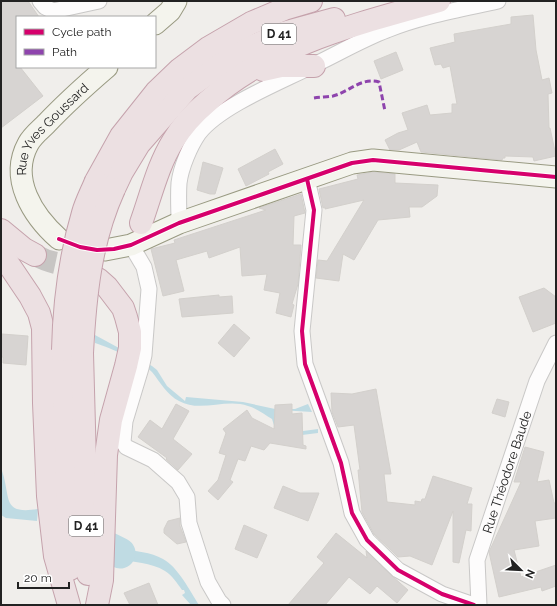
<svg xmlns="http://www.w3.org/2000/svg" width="557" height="606" font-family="Raleway,sans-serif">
<rect width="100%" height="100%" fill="#f0eeeb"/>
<g fill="#bfdbe3">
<path d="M95 335 152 366 157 370 167 386 185 401 186 397 243 402 275 409H295L308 404 312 412 280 410 281 434 318 429V433L278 438 272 419C265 415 256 408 248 406 226 398 200 413 179 401 167 395 160 382 152 372 142 361 110 348 95 343Z"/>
<path d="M1 468C12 497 0 515 38 509L37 521 6 518 1 515Z"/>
<path d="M121 549C135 551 151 552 163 559 178 567 190 591 199 605H191L182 595 185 593 184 590H182C177 583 172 575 165 571 151 562 133 563 118 558Z"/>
</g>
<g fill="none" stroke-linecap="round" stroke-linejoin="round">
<polyline stroke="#bfdbe3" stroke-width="31" points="110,548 120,553"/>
</g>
<g fill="#d7d4d2" stroke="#d3d0cc">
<polygon points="1,1 28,1 39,17 17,17 17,67 20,67 43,96 1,128"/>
<polygon points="533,15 536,50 542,80 549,78 552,93 548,94 549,128 550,128 556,156 534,161 533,157 505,156 505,158 503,158 502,160 421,152 417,142 399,150 390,150 385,140 398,133 408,130 402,113 427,105 430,115 452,113 452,104 457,104 450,66 443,68 441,64 435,65 430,48 455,42 454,34 511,24 511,17"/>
<polygon points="396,52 403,70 381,79 374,61"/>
<polygon points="275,149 283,164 268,172 269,174 246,186 238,169"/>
<polygon points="203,162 223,168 215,194 210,194 197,190"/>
<polygon points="373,172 395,174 395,183 438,185 437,196 422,207 409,207 410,217 378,220 354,260 343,254 339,281 316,278 318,260 327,261 364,200 325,209 325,207 323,208 319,189 358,179 357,175"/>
<polygon points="301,194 305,213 294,216 293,245 301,245 298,284 292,304 294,305 291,317 276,313 280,293 264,290 267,274 242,276 240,247 209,258 207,251 176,260 184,291 163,296 151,249 175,243 174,240 266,210 259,208"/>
<polygon points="544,288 556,297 556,323 533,332 519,297"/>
<polygon points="219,295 219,297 232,296 233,313 182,317 179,299"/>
<polygon points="234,324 250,338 234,357 218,343"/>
<polygon points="2,334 28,336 26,365 3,363 3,357 1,357"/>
<polygon points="376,389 391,474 384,474 387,502 415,505 415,501 421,502 422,499 425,499 433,476 472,488 467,504 472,504 471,531 466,530 459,563 453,562 453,511 432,565 410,556 398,557 374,534 362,512 358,470 360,470 354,425 338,427 332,412 331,393 352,394"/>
<polygon points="497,399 509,402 505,417 492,413"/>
<polygon points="176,404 189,411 173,439 192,454 178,470 166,459 167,458 138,437 150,420 162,429"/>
<polygon points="292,404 292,414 302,413 303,445 306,446 306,449 270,443 264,450 251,446 245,461 238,459 230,480 233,482 218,500 208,491 218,480 226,455 219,453 226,433 223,429 247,410 252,418 274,429 275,405"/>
<polygon points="525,447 544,452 537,482 549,480 554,503 556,503 556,518 535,521 539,546 514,550 521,577 556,565 556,586 542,591 541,587 499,597 489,552 521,482 514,482"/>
<polygon points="283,486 300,493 319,493 308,521 274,508"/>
<polygon points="180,518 180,526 186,542 177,544 164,533 164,529 168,521"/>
<polygon points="244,525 267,535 257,558 235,549"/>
<polygon points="336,533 367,558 366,551 392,576 408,590 397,603 377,586 370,594 349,577 325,605 288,605 324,563 317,557"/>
<polygon points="149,583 158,605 130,605 124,593"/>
</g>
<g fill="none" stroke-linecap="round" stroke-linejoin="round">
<path stroke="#c7c5c3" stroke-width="22" stroke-dasharray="22 11" stroke-linecap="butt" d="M35 255C53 265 69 266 90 263"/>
<g stroke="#c9c8c7" stroke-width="17">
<g id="street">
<polyline points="40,1 45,7 53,11 99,1"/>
<polyline points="307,179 314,210 302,331 305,364 341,463 352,513 367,540 398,570 442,594 474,605"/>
<path d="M179 223C179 210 178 196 179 183 181 167 190 146 199 133 221 105 283 81 316 64 339 53 363 39 387 30 421 16 462 9 498 1"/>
<polyline points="131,245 144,267 149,289 144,355 141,368 125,421 123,442 126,447 153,460 178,482 187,497 189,523 208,582 219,601 223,605"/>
<path id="s1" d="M479 605 477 560 537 381 556 343"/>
</g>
</g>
<g stroke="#999a82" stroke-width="23">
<g id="secondary">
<polyline points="155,24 170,11 176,1"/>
<path id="s2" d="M59 239C33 216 9 179 28 144 32 136 40 130 46 124 65 104 86 85 107 67"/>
<polyline points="105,250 131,245 179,223 352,163 373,160 556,177"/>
</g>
</g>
<g stroke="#c5a2ac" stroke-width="24">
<g id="highway">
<polyline points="263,70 281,66 314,66"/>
<polyline points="96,181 121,136 156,92 180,69 208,48 251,23 284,9 311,1"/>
<polyline points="114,189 122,172 139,144 187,89 202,78 223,63 253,46 283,33 334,19"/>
<path d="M141 223C151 195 158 165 173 141 182 126 194 113 207 102 271 44 358 24 439 1"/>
<polyline points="1,230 24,249 35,255"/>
<polyline points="1,253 30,296 39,313 43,328 44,403 48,496 55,556 69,605"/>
<polyline points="63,350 70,569"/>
<polyline points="82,353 88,574"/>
<polyline points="97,605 102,580 106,455 111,420 126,366 130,348 130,332 126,317 123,308 107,287 98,279"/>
</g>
</g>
<use href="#street" stroke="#fdfcfc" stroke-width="15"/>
<use href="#secondary" stroke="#f4f4ed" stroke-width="21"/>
<use href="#highway" stroke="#ece0e2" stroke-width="22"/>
<g stroke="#c5a2ac" stroke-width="24" stroke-linecap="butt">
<g id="highway-bridge">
<path d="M63 350C64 304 70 257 83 213 86 202 92 191 96 181"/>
<path d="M82 353C85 297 90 242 114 189"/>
</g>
</g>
<use href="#highway-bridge" stroke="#ece0e2" stroke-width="22"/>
<path stroke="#8e44ad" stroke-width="3" stroke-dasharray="6 3" stroke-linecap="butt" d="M314 98C320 97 327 97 333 96 349 92 361 77 379 82L385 111"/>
<g stroke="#fff" stroke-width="6">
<g id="cycleway">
<polyline points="307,179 314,210 302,331 305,364 341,463 352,513 367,540 398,570 442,594 474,605"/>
<polyline points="59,239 80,247 97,250 114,249 131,245 179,223 263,194 352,163 373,160 556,177"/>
</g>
</g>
<use href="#cycleway" stroke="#d6006c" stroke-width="4"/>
</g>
<g text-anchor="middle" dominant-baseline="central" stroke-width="3" stroke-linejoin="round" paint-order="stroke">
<g fill="#fff" stroke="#646464" stroke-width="1">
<rect x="262" y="24" width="34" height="20" rx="3"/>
<rect x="69" y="516" width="34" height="20" rx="3"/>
</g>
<g font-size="12" font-weight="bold" fill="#222">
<text x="279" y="34">D 41</text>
<text x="86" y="526">D 41</text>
</g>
<g font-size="13" fill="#222" stroke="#fff">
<text stroke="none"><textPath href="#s2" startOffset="133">Rue Yves Goussard</textPath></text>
<text stroke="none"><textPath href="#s1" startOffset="138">Rue Théodore Baude</textPath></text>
</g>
</g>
<rect width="557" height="606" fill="none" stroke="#222222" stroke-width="4"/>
<rect x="16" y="16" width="140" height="52" fill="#ffffff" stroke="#a7a7a7"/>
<rect x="24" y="29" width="20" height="6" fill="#d6006c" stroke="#a7a7a7"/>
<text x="52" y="36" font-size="12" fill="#222222">Cycle path</text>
<rect x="24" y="49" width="20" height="6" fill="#8e44ad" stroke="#a7a7a7"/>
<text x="52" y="56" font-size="12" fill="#222222">Path</text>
<g transform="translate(521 570) rotate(114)" stroke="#ffffff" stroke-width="3" paint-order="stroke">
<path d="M0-3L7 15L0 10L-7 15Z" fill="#222222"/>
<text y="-6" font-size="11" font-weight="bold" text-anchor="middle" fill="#222222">N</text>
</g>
<path d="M18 582v6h51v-6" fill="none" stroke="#222222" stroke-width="2"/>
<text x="24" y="582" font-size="12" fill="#222222" stroke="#ffffff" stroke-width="3" paint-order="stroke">20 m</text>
</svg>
